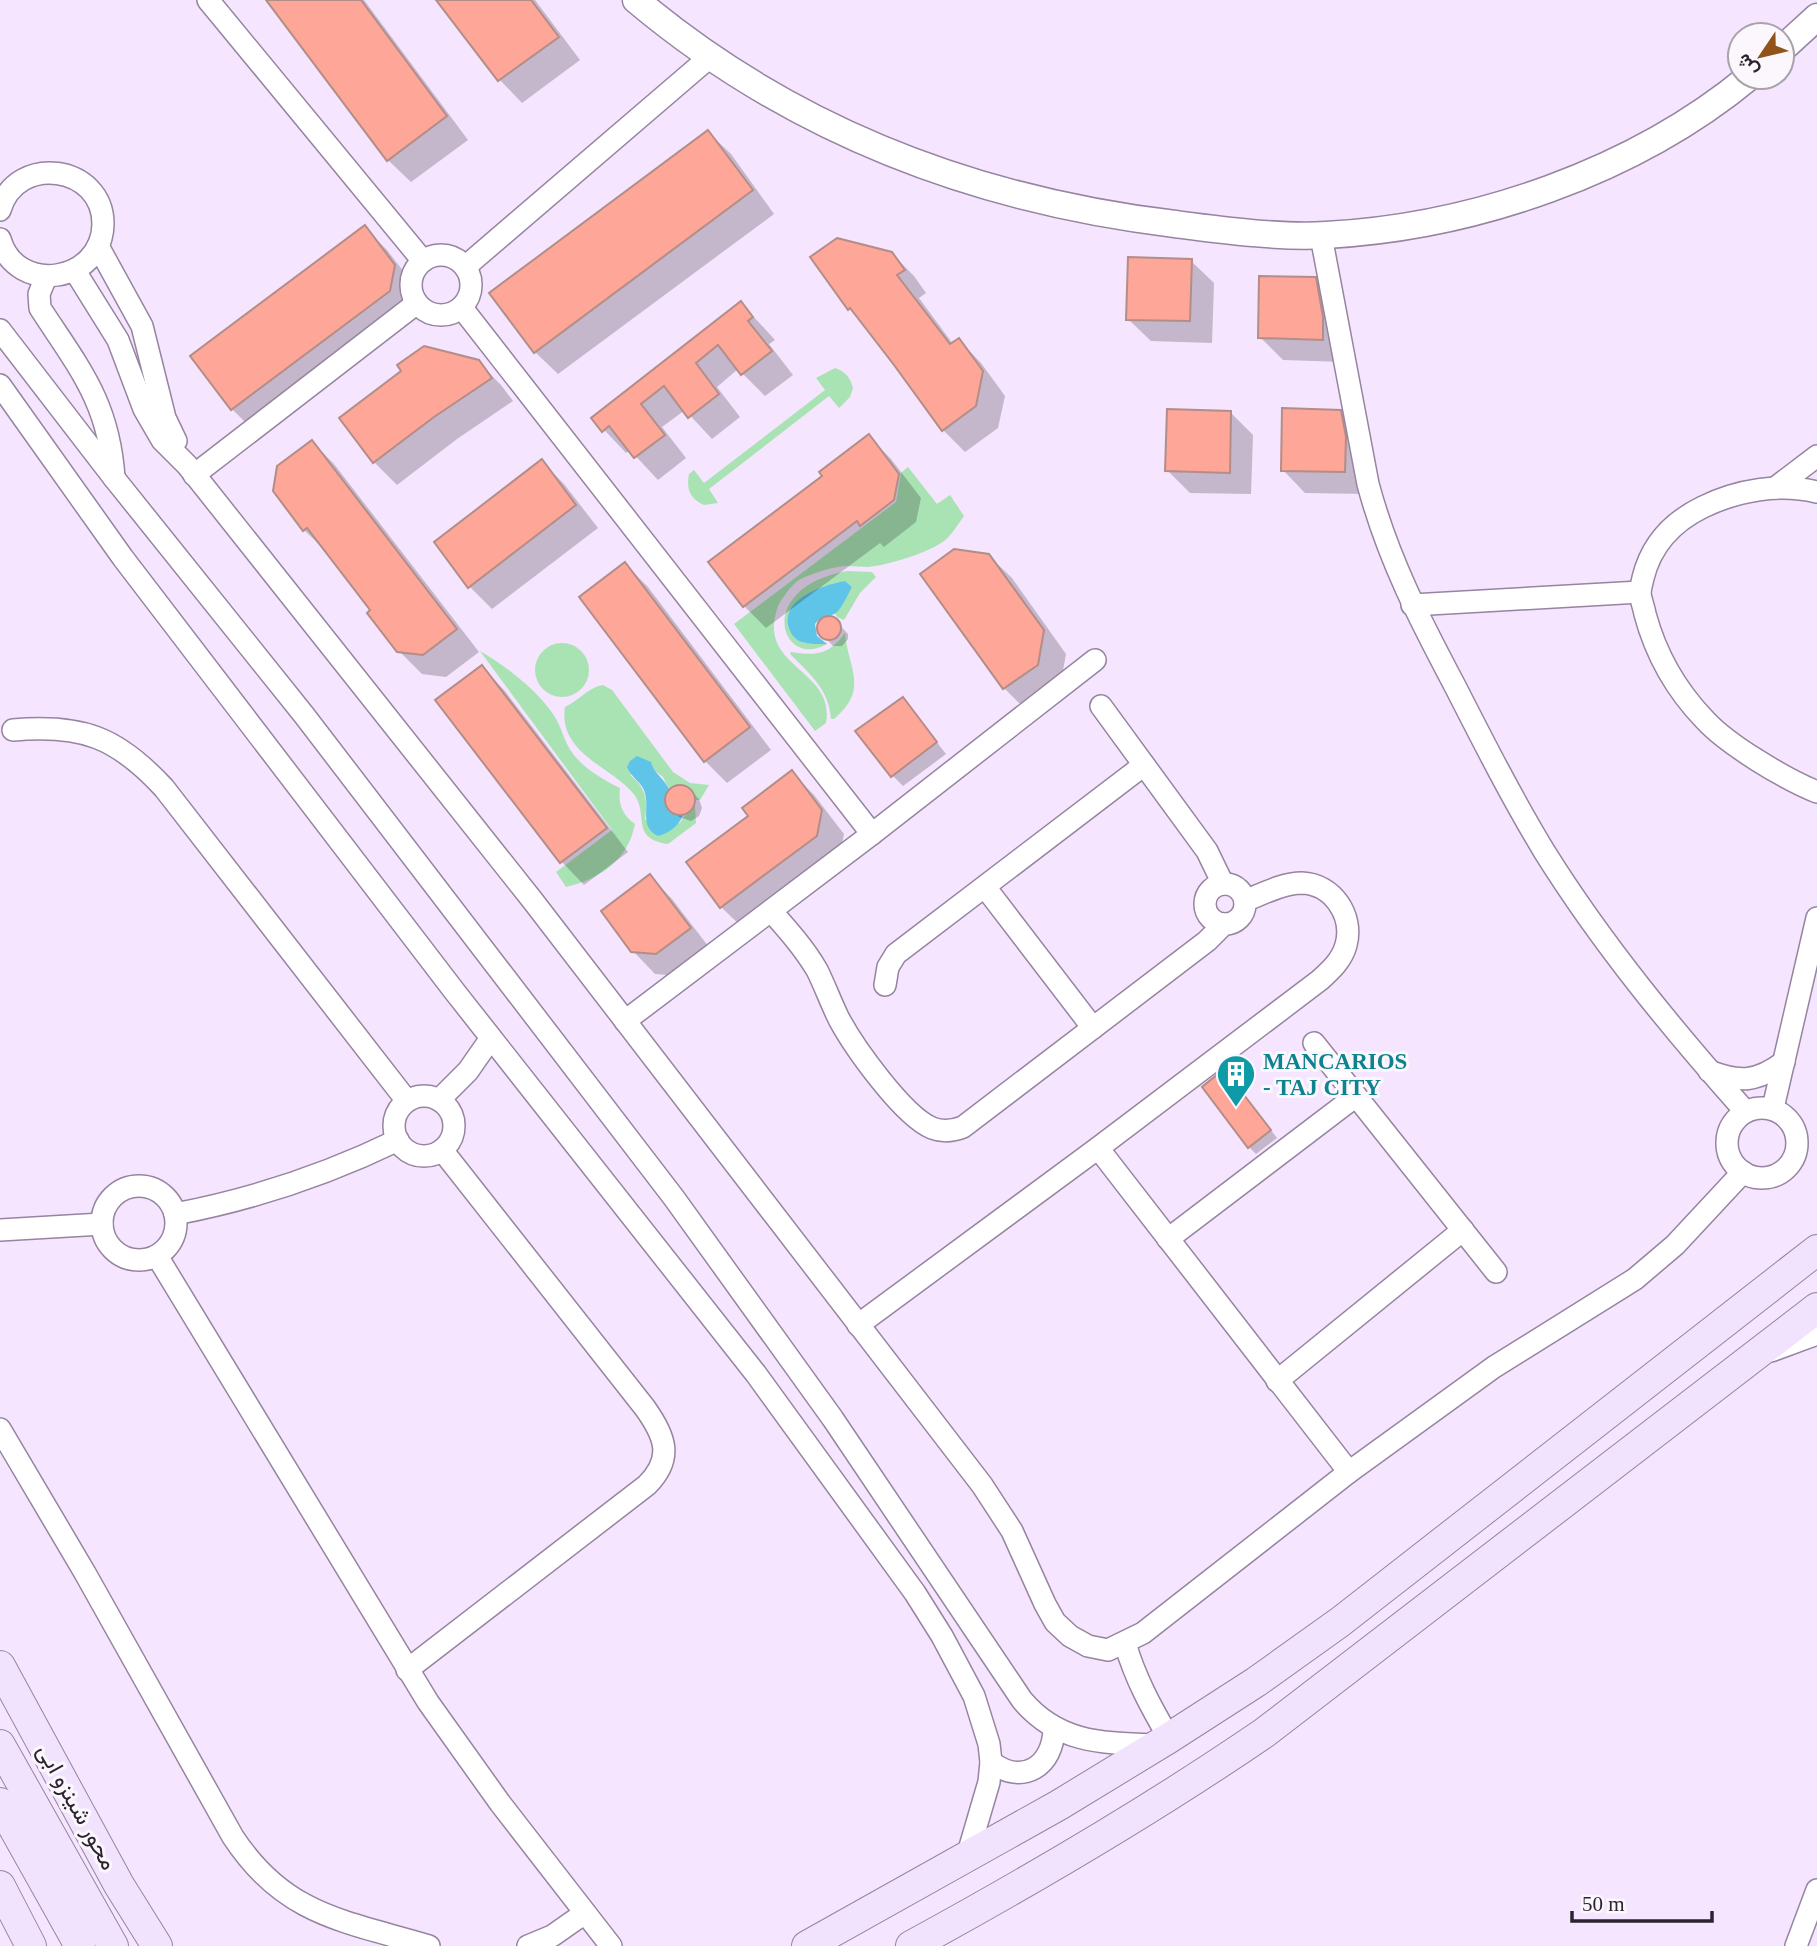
<svg xmlns="http://www.w3.org/2000/svg" width="1817" height="1946" font-family="'Times New Roman',Vazirmatn,serif">
<rect width="100%" height="100%" fill="#f5e5fe"/>
<g fill="#a9e3b4">
<path d="M835 368C846 372 850 377 853 388L850 397 839 408 829 396 709 489 718 503 704 505C690 499 686 489 689 474L694 470 704 483 825 390 816 378Z"/>
<path d="M908 467 937 504 950 495 964 516C958 524 952 535 944 541 928 553 888 565 868 567 861 567 853 566 846 566 832 567 818 572 805 577 795 580 788 591 782 599 777 606 775 615 774 624 771 669 835 674 826 723L815 731 734 624 896 502 901 473Z"/>
<path d="M847 571 872 572 876 577 860 593 844 620 837 617 835 613 852 587 845 581 822 587 803 643 827 644C781 671 753 588 847 571Z"/>
<path d="M845 633C848 669 870 689 834 719H831C829 689 809 673 790 654L791 652C816 656 829 655 845 633Z"/>
<circle cx="562" cy="670" r="27"/>
<path d="M480 651C506 666 536 689 553 714 560 724 562 734 567 744 577 765 600 778 620 788 618 804 622 815 635 824 628 860 600 879 566 887L556 872 612 830Z"/>
<path d="M603 685 612 690 673 772 690 783 709 785 700 800H696C694 790 689 785 679 784L669 789 663 777 652 769 630 775C646 787 648 801 645 820L680 823C684 814 691 813 695 805L696 823 668 844C628 838 651 813 632 792 609 766 558 752 565 707 578 701 589 687 603 685Z"/>
</g>
<g fill="#5ec5e8">
<path d="M845 581 852 587C848 594 842 608 836 613 828 618 821 615 815 624L817 636 827 644C811 644 795 646 789 628 780 599 823 585 845 581Z"/>
<path d="M637 756 651 762C653 773 664 778 669 789L665 798 669 811 683 815C679 826 669 833 658 836 638 826 651 808 644 790 640 781 631 777 627 767L630 761Z"/>
</g>
<g fill="#0003">
<polygon points="268,0 364,0 468,140 411,182 388,160"/>
<polygon points="440,0 535,0 580,60 522,103 500,80"/>
<polygon points="708,132 731,154 774,214 558,374 535,352"/>
<polygon points="365,228 387,250 417,289 412,313 255,432 232,409 193,357"/>
<polygon points="891,253 914,276 926,293 919,298 953,344 959,340 981,363 1005,396 998,428 965,452 943,430 813,257"/>
<polygon points="1191,261 1214,283 1212,343 1151,341 1128,319"/>
<polygon points="1315,279 1337,302 1344,362 1283,360 1260,337"/>
<polygon points="741,303 775,340 769,344 793,375 765,396 738,369 717,387 740,417 712,439 685,410 662,427 686,458 658,480 630,450 626,453 593,418"/>
<polygon points="478,362 501,385 513,401 457,439 397,485 374,462 341,418"/>
<polygon points="1230,412 1253,435 1251,494 1190,493 1167,470"/>
<polygon points="1340,412 1363,434 1367,494 1305,493 1283,470"/>
<polygon points="869,437 891,459 921,498 916,522 884,547 880,543 766,628 744,606 825,476"/>
<polygon points="312,442 334,464 479,652 446,677 422,674 399,651 372,611 327,552 304,530"/>
<polygon points="542,462 564,484 598,528 492,609 469,586"/>
<polygon points="988,555 1012,578 1066,654 1060,687 1027,711 1004,688 922,574"/>
<polygon points="625,564 648,587 771,750 727,783 705,761"/>
<polygon points="825,619 834,619 848,634 848,639 842,646 833,646 819,631 819,625"/>
<polygon points="482,667 504,690 628,852 584,885 562,862 438,700"/>
<polygon points="903,699 946,754 903,786 892,775"/>
<polygon points="792,773 814,795 844,834 839,858 744,929 721,907"/>
<polygon points="679,786 692,792 699,799 702,808 699,816 691,821 679,817 671,810 667,798 671,790"/>
<polygon points="650,876 672,899 712,951 679,976 655,974 632,950"/>
<polygon points="1231,1078 1277,1138 1256,1154 1249,1147"/>
</g>
<g fill="#fea698" stroke="#b38d87" stroke-width="2">
<polygon points="266,0 361,0 447,116 387,161"/>
<polygon points="436,0 531,0 559,37 498,81"/>
<polygon points="708,130 753,190 534,353 489,293"/>
<polygon points="365,225 395,265 390,291 231,410 190,356"/>
<polygon points="837,238 892,252 905,270 897,275 950,344 959,338 983,371 976,406 942,431 894,365 850,308 848,310 810,257"/>
<polygon points="1128,257 1192,259 1190,321 1126,320"/>
<polygon points="1259,276 1316,277 1323,317 1323,340 1258,338"/>
<polygon points="741,301 753,317 748,321 772,351 741,375 718,345 696,363 719,394 688,418 664,386 641,404 665,435 634,458 609,426 602,432 591,418"/>
<polygon points="424,346 479,360 492,378 434,417 373,463 339,418 401,371 397,365"/>
<polygon points="1282,408 1341,410 1346,437 1345,472 1281,471"/>
<polygon points="1167,409 1231,411 1230,473 1165,471"/>
<polygon points="869,434 899,474 894,500 860,526 857,521 743,607 708,562 822,476 819,472"/>
<polygon points="312,440 457,629 423,655 397,652 367,613 370,610 307,528 303,531 273,491 277,466"/>
<polygon points="542,459 576,505 468,588 434,542"/>
<polygon points="954,549 989,554 1044,630 1038,665 1003,689 920,574"/>
<polygon points="625,562 750,727 704,762 579,597"/>
<circle cx="829" cy="628" r="12"/>
<polygon points="482,665 607,828 560,863 435,700"/>
<polygon points="903,697 937,742 891,777 855,731"/>
<polygon points="792,770 822,810 817,836 720,908 686,862 748,816 742,808"/>
<circle cx="680" cy="800" r="15"/>
<polygon points="650,874 691,928 656,954 631,952 601,911"/>
<polygon points="1224,1069 1271,1130 1248,1148 1202,1087"/>
</g>
<g fill="none" stroke-linecap="round" stroke-linejoin="round">
<g stroke="#9684a0" stroke-width="24">
<g id="minor">
<polyline points="208,0 423,261"/>
<path d="M0 210C16 153 103 165 103 224 102 283 16 296 0 239"/>
<path d="M1321 236 1368 484C1388 559 1420 620 1456 688 1484 743 1512 798 1544 851 1602 944 1673 1030 1745 1111"/>
<polyline points="98,246 142,326 165,418 176,441"/>
<circle cx="441" cy="285" r="30"/>
<polyline points="465,267 711,56"/>
<polyline points="75,271 118,340 144,409 162,440 187,465 533,901 982,1485 1012,1531 1045,1604 1055,1622 1070,1636 1088,1646 1108,1650 1143,1633 1349,1472 1494,1367 1635,1279 1675,1245 1743,1172"/>
<path d="M46 277 39 294 40 308C79 368 109 402 114 478"/>
<polyline points="462,308 872,834"/>
<path d="M0 330 114 478 304 715 674 1198 833 1419 1022 1700C1059 1744 1104 1743 1157 1745"/>
<polyline points="0,385 123,558 455,992 756,1374 915,1593 942,1636 974,1696 989,1744 991,1762 989,1782 967,1857"/>
<polyline points="194,475 417,303"/>
<polyline points="1775,488 1817,456"/>
<path d="M1817 492C1779 483 1738 490 1703 507 1672 522 1651 545 1643 578 1642 583 1640 589 1640 594 1641 600 1644 608 1645 614 1656 655 1676 690 1705 720 1728 745 1785 779 1817 792"/>
<polyline points="1412,605 1640,592"/>
<polyline points="1101,706 1207,851 1223,884"/>
<path d="M13 730C82 724 117 737 164 788L407 1101"/>
<circle cx="1225" cy="904" r="20"/>
<polyline points="985,887 1093,1028"/>
<path d="M771 911C788 930 804 948 817 970 825 986 831 1003 839 1019 854 1047 903 1116 932 1128 942 1132 953 1131 963 1127L1207 941 1224 924"/>
<polyline points="885,985 888,967 896,954 1144,765"/>
<polyline points="625,1021 872,834 1095,660"/>
<polyline points="1314,1043 1496,1272"/>
<path d="M1709 1071C1740 1083 1757 1082 1784 1062"/>
<circle cx="424" cy="1126" r="30"/>
<polyline points="439,1100 468,1071 491,1038"/>
<circle cx="1762" cy="1143" r="35"/>
<polyline points="1773,1108 1817,918"/>
<polyline points="1098,1148 1349,1472"/>
<circle cx="139" cy="1223" r="37"/>
<path d="M175 1214C254 1199 326 1175 398 1140"/>
<polyline points="0,1230 102,1224"/>
<polyline points="1168,1239 1356,1096"/>
<polyline points="157,1256 428,1702 500,1803 611,1946"/>
<path d="M858 1325 1098 1148 1320 980C1331 970 1342 960 1346 945 1354 916 1333 884 1302 883 1283 883 1262 894 1245 901"/>
<polyline points="1771,1351 1817,1334"/>
<polyline points="1277,1381 1463,1230"/>
<path d="M0 1429 85 1573 233 1837C285 1916 345 1921 429 1946"/>
<path d="M1125 1643C1135 1678 1151 1707 1169 1738"/>
<path d="M407 1670 647 1485C674 1458 665 1436 645 1408L442 1150"/>
<path d="M991 1762C1023 1786 1053 1766 1054 1729"/>
<polyline points="528,1946 552,1936 585,1913"/>
<polyline points="1796,1946 1817,1890"/>
</g>
</g>
<g stroke="#9684a0" stroke-width="29">
<g id="tertiary">
<path d="M636 0C792 131 975 200 1175 224 1221 230 1280 238 1326 235 1474 227 1634 172 1749 77"/>
<polyline points="1782,49 1817,17"/>
</g>
</g>
<g stroke="#9684a0" stroke-width="32">
<g id="secondary">
<polyline points="0,1666 119,1885 157,1946"/>
<polyline points="0,1745 113,1946"/>
<polyline points="0,1803 80,1946"/>
<polyline points="0,1886 31,1946"/>
<polyline points="807,1946 1059,1805 1169,1738 1256,1682 1340,1622 1817,1250"/>
<path d="M911 1946C1032 1880 1150 1811 1264 1733L1817 1308"/>
</g>
</g>
<use href="#minor" stroke="#fff" stroke-width="21"/>
<use href="#tertiary" stroke="#fff" stroke-width="26"/>
<use href="#secondary" stroke="#f1e3fe" stroke-width="30"/>
</g>
<defs>
<g id="building-pin" transform="scale(2.0125)"><path d="M0 17L-7.5 6A9.5 9.5 0 1 1 7.5 6Z" fill="#0f9aa8" stroke="#fbf7fd"/><path d="M-4-6H4V6H1V3H-1V6H-4ZM-2.5-4.3h1.7v1.8h-1.7ZM.8-4.3h1.7v1.8H.8ZM-2.5-1h1.7V.8h-1.7ZM.8-1h1.7V.8H.8Z" fill="#fff"/></g>
</defs>
<g fill-rule="evenodd">
<use href="#building-pin" x="1236" y="1074"/>
</g>
<g text-anchor="middle" dominant-baseline="central" stroke-width="6" stroke-linejoin="round" paint-order="stroke">
<g font-size="23" font-weight="bold" fill="#0d838f" stroke="#fbf7fd" text-anchor="start">
<text x="1263" y="1061">MANCARIOS<tspan x="1263" dy="26">- TAJ CITY</tspan></text>
</g>
<g font-size="23" fill="#2b242f" stroke="#fbf7fd">
<text transform="translate(77 1807) rotate(61)">محور شينزو ابى</text>
</g>
</g>
<g transform="translate(1761 56) rotate(235)"><circle r="33" fill="#fbf7fd" stroke="#a8a3ab" stroke-width="2"/>
<path d="M0-5L12 26L0 18L-12 26Z" fill="#92521b"/>
<text y="-10" font-size="19" font-weight="bold" text-anchor="middle" fill="#2b242f">ش</text>
</g>
<path d="M1572 1911v10h140v-10" fill="none" stroke="#2b242f" stroke-width="3.5"/>
<text x="1582" y="1911" font-size="21" fill="#2b242f" stroke="#fbf7fd" stroke-width="5" paint-order="stroke">50 m</text>
</svg>
